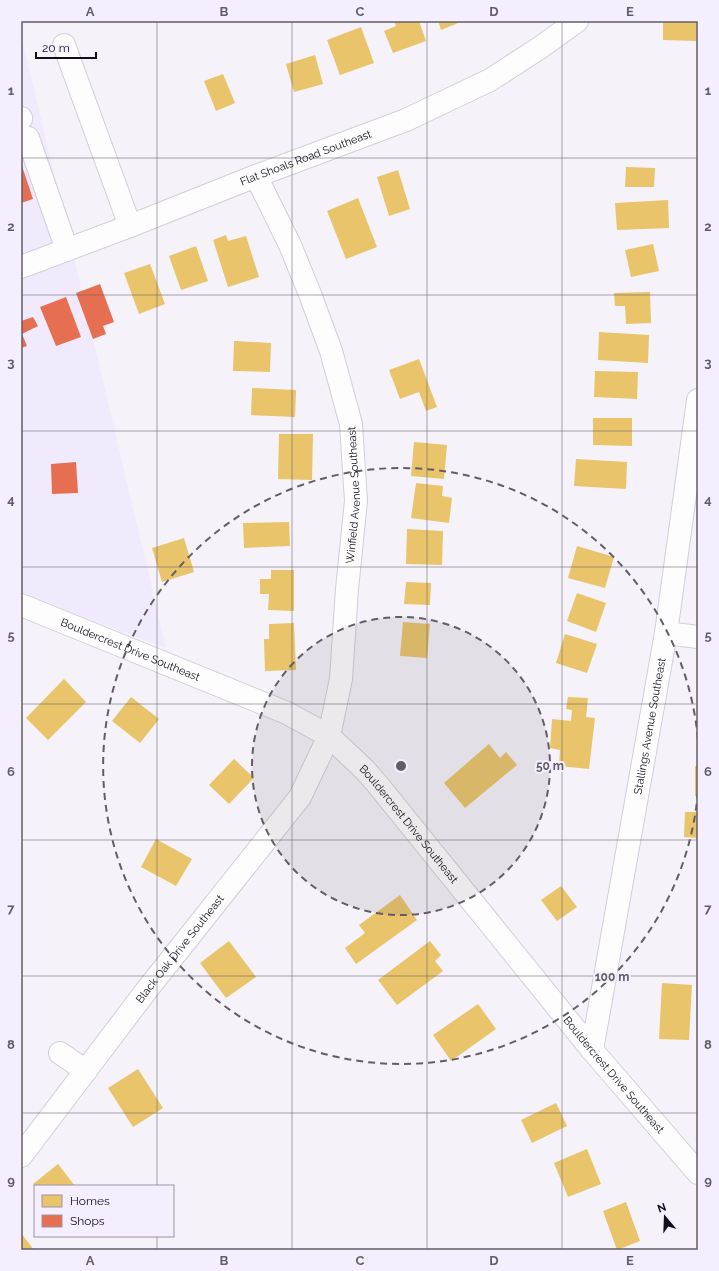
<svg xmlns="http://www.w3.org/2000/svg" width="719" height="1271" font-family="Raleway,sans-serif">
<rect width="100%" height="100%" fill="#f5f2fa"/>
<polygon fill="#f1eafd" points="21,34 166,648 21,594"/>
<g fill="#e9c46a">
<polygon points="394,21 419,21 426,41 393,53 384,31 396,26"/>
<polygon points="438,21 463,21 441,30"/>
<polygon points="663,21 697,21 696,41 663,40"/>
<polygon points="361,27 374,63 340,75 327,40"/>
<polygon points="315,55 323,84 294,92 286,64"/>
<polygon points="223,74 235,103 216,111 204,81"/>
<polygon points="626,167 655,168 654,187 625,187"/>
<polygon points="398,170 410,209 389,216 377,177"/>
<polygon points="358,198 377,247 346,259 327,211"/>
<polygon points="668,200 669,228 617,230 615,203"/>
<polygon points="226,235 228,241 246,236 259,277 228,287 213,240"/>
<polygon points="653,244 659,271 631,277 625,250"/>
<polygon points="196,246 208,281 181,290 169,256"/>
<polygon points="150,264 165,304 139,314 124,273"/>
<polygon points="650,292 651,323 626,324 625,306 615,306 614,293"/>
<polygon points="599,332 649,335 648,363 598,360"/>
<polygon points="234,341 271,343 270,372 233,371"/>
<polygon points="419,359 437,407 426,411 419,392 400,399 389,370"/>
<polygon points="595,371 638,372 637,399 594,397"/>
<polygon points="252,388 296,390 295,417 251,415"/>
<polygon points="593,418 632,418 632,446 593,445"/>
<polygon points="279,434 313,434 312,480 278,479"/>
<polygon points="414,442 447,445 444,479 411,476"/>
<polygon points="576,459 627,462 626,489 574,486"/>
<polygon points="416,483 443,486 442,496 452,498 449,523 411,518"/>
<polygon points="289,522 290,546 244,548 243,523"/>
<polygon points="407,529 443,531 442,565 406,564"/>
<polygon points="184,538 194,572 162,582 152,548"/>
<polygon points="577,546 614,557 605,588 568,578"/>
<polygon points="271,570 294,570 294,611 268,610 269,594 260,594 260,579 271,579"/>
<polygon points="406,582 431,583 430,605 404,604"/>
<polygon points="577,593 606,603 596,632 567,621"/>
<polygon points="403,622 430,624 427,658 400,656"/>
<polygon points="294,623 296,670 265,671 264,639 269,639 269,624"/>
<polygon points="565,634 597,644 587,673 556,663"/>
<polygon points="64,679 86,702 48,740 26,718"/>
<polygon points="131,697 159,719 140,743 112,721"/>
<polygon points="568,697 588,698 586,717 595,718 589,769 559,766 560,750 550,748 552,719 571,721 572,710 566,709"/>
<polygon points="489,744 500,758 506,752 517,765 465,808 444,783"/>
<polygon points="234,759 254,778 229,804 209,785"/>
<rect x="695" y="766" width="3" height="30"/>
<polygon points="685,812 698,812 698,838 684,837"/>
<polygon points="156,839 192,859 176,886 141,867"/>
<polygon points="561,886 577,907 557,921 541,900"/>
<polygon points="400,895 417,920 356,964 345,948 365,933 359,925"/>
<polygon points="229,941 256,977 226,998 200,963"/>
<polygon points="430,941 441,955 435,961 443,971 397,1005 378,980"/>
<polygon points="662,983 692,985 689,1040 659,1039"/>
<polygon points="478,1004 496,1029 451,1061 433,1035"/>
<polygon points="138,1069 163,1108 133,1127 108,1088"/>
<polygon points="556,1103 567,1126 532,1143 521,1120"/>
<polygon points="587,1149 601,1184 568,1197 554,1163"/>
<polygon points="58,1164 75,1186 35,1186 33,1184"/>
<polygon points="626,1202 640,1241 617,1250 603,1211"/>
<polygon points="21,1233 34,1250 21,1250"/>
</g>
<g fill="#e76f51">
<polygon points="21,163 33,199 21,203"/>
<polygon points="100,284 114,322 103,326 106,334 93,339 76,293"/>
<polygon points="66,297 81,337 56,346 40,307"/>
<polygon points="33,317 38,326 22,334 27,346 21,348 21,321"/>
<polygon points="76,462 78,493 52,494 51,464"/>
</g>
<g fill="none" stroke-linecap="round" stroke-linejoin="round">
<g stroke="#d1ced7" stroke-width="24">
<g id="minor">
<polyline points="64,45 130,226"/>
<polyline points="21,118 21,119"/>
<polyline points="28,138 67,250"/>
<path id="s1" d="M21 267 130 226 256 176 406 120 490 80 541 47 577 21"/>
<path id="s2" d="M21 605 287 713 329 736 365 770 378 785 592 1050 698 1173"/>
<polyline points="666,633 698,637"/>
<path id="s3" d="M592 1050 666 633 698 400"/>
<polyline points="60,1053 86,1071"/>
<path id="s4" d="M21 1156 146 991 300 797 329 736 341 679 347 589 356 501 351 424 331 351 310 294 290 245 256 176"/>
</g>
</g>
<use href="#minor" stroke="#fefdfe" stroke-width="22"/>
</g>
<path fill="none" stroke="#615e66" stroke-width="1" stroke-opacity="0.55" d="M157 21V1186M292 21V1250M427 21V1250M562 21V1250M21 158H698M21 295H698M21 431H698M21 567H698M21 704H698M21 840H698M21 976H698M21 1113H698M157 1236V1250"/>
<circle cx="401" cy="766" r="149" fill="#615e66" fill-opacity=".12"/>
<g fill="none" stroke="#615e66" stroke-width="2" stroke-dasharray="7 5">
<circle cx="401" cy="766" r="149"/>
<path d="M698 792A298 298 0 1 1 698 740"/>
</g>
<g text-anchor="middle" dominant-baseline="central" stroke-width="4" stroke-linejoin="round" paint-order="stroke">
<g font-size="11" fill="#120e17" stroke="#f4eefe">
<text stroke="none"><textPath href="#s1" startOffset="305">Flat Shoals Road Southeast</textPath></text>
<text stroke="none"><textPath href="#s4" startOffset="765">Winfield Avenue Southeast</textPath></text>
<text stroke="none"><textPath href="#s2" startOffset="118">Bouldercrest Drive Southeast</textPath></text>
<text stroke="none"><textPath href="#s3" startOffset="329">Stallings Avenue Southeast</textPath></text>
<text stroke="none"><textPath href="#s2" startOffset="454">Bouldercrest Drive Southeast</textPath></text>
<text stroke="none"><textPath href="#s4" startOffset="261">Black Oak Drive Southeast</textPath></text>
<text stroke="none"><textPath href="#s2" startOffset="778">Bouldercrest Drive Southeast</textPath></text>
</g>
</g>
<circle cx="401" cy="766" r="6" fill="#615e66" stroke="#f4eefe" stroke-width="2"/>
<g font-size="12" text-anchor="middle" font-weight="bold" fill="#615e66" stroke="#f4eefe" stroke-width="4" stroke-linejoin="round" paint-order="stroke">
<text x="550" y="770">50 m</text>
<text x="612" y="981">100 m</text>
</g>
<rect width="719" height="1271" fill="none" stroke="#f4eefe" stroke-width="44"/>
<rect x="34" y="1185" width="140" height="52" fill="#f4eefe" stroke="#9a94a2"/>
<rect x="42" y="1195" width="20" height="12" fill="#e9c46a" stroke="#9a94a2"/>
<text x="70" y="1205" font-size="12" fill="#120e17">Homes</text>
<rect x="42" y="1215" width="20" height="12" fill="#e76f51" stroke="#9a94a2"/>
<text x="70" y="1225" font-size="12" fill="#120e17">Shops</text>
<g transform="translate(665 1217) rotate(341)" stroke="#f4eefe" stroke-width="3" paint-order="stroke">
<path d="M0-3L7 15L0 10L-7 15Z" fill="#120e17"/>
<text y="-6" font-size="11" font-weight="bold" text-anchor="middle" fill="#120e17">N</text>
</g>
<path d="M36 52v6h60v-6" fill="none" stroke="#120e17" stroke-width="2"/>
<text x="42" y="52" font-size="12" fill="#120e17" stroke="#f4eefe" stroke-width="3" paint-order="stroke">20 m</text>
<rect x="22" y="22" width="675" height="1227" fill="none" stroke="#615e66" stroke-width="1.5"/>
<g font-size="13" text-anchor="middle" font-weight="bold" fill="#615e66">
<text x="90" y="16">A</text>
<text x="224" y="16">B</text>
<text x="360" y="16">C</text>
<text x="494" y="16">D</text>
<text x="630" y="16">E</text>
<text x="11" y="95">1</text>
<text x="708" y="95">1</text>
<text x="11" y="231">2</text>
<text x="708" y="231">2</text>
<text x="11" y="367">3</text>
<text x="708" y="367">3</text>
<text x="11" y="504">4</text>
<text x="708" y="504">4</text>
<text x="11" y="640">5</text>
<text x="708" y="640">5</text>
<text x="11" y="776">6</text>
<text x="708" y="776">6</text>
<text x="11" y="913">7</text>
<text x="708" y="913">7</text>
<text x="11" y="1049">8</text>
<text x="708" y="1049">8</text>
<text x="11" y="1185">9</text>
<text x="708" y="1185">9</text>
<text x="90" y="1265">A</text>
<text x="224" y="1265">B</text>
<text x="360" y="1265">C</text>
<text x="494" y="1265">D</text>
<text x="630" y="1265">E</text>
</g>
</svg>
